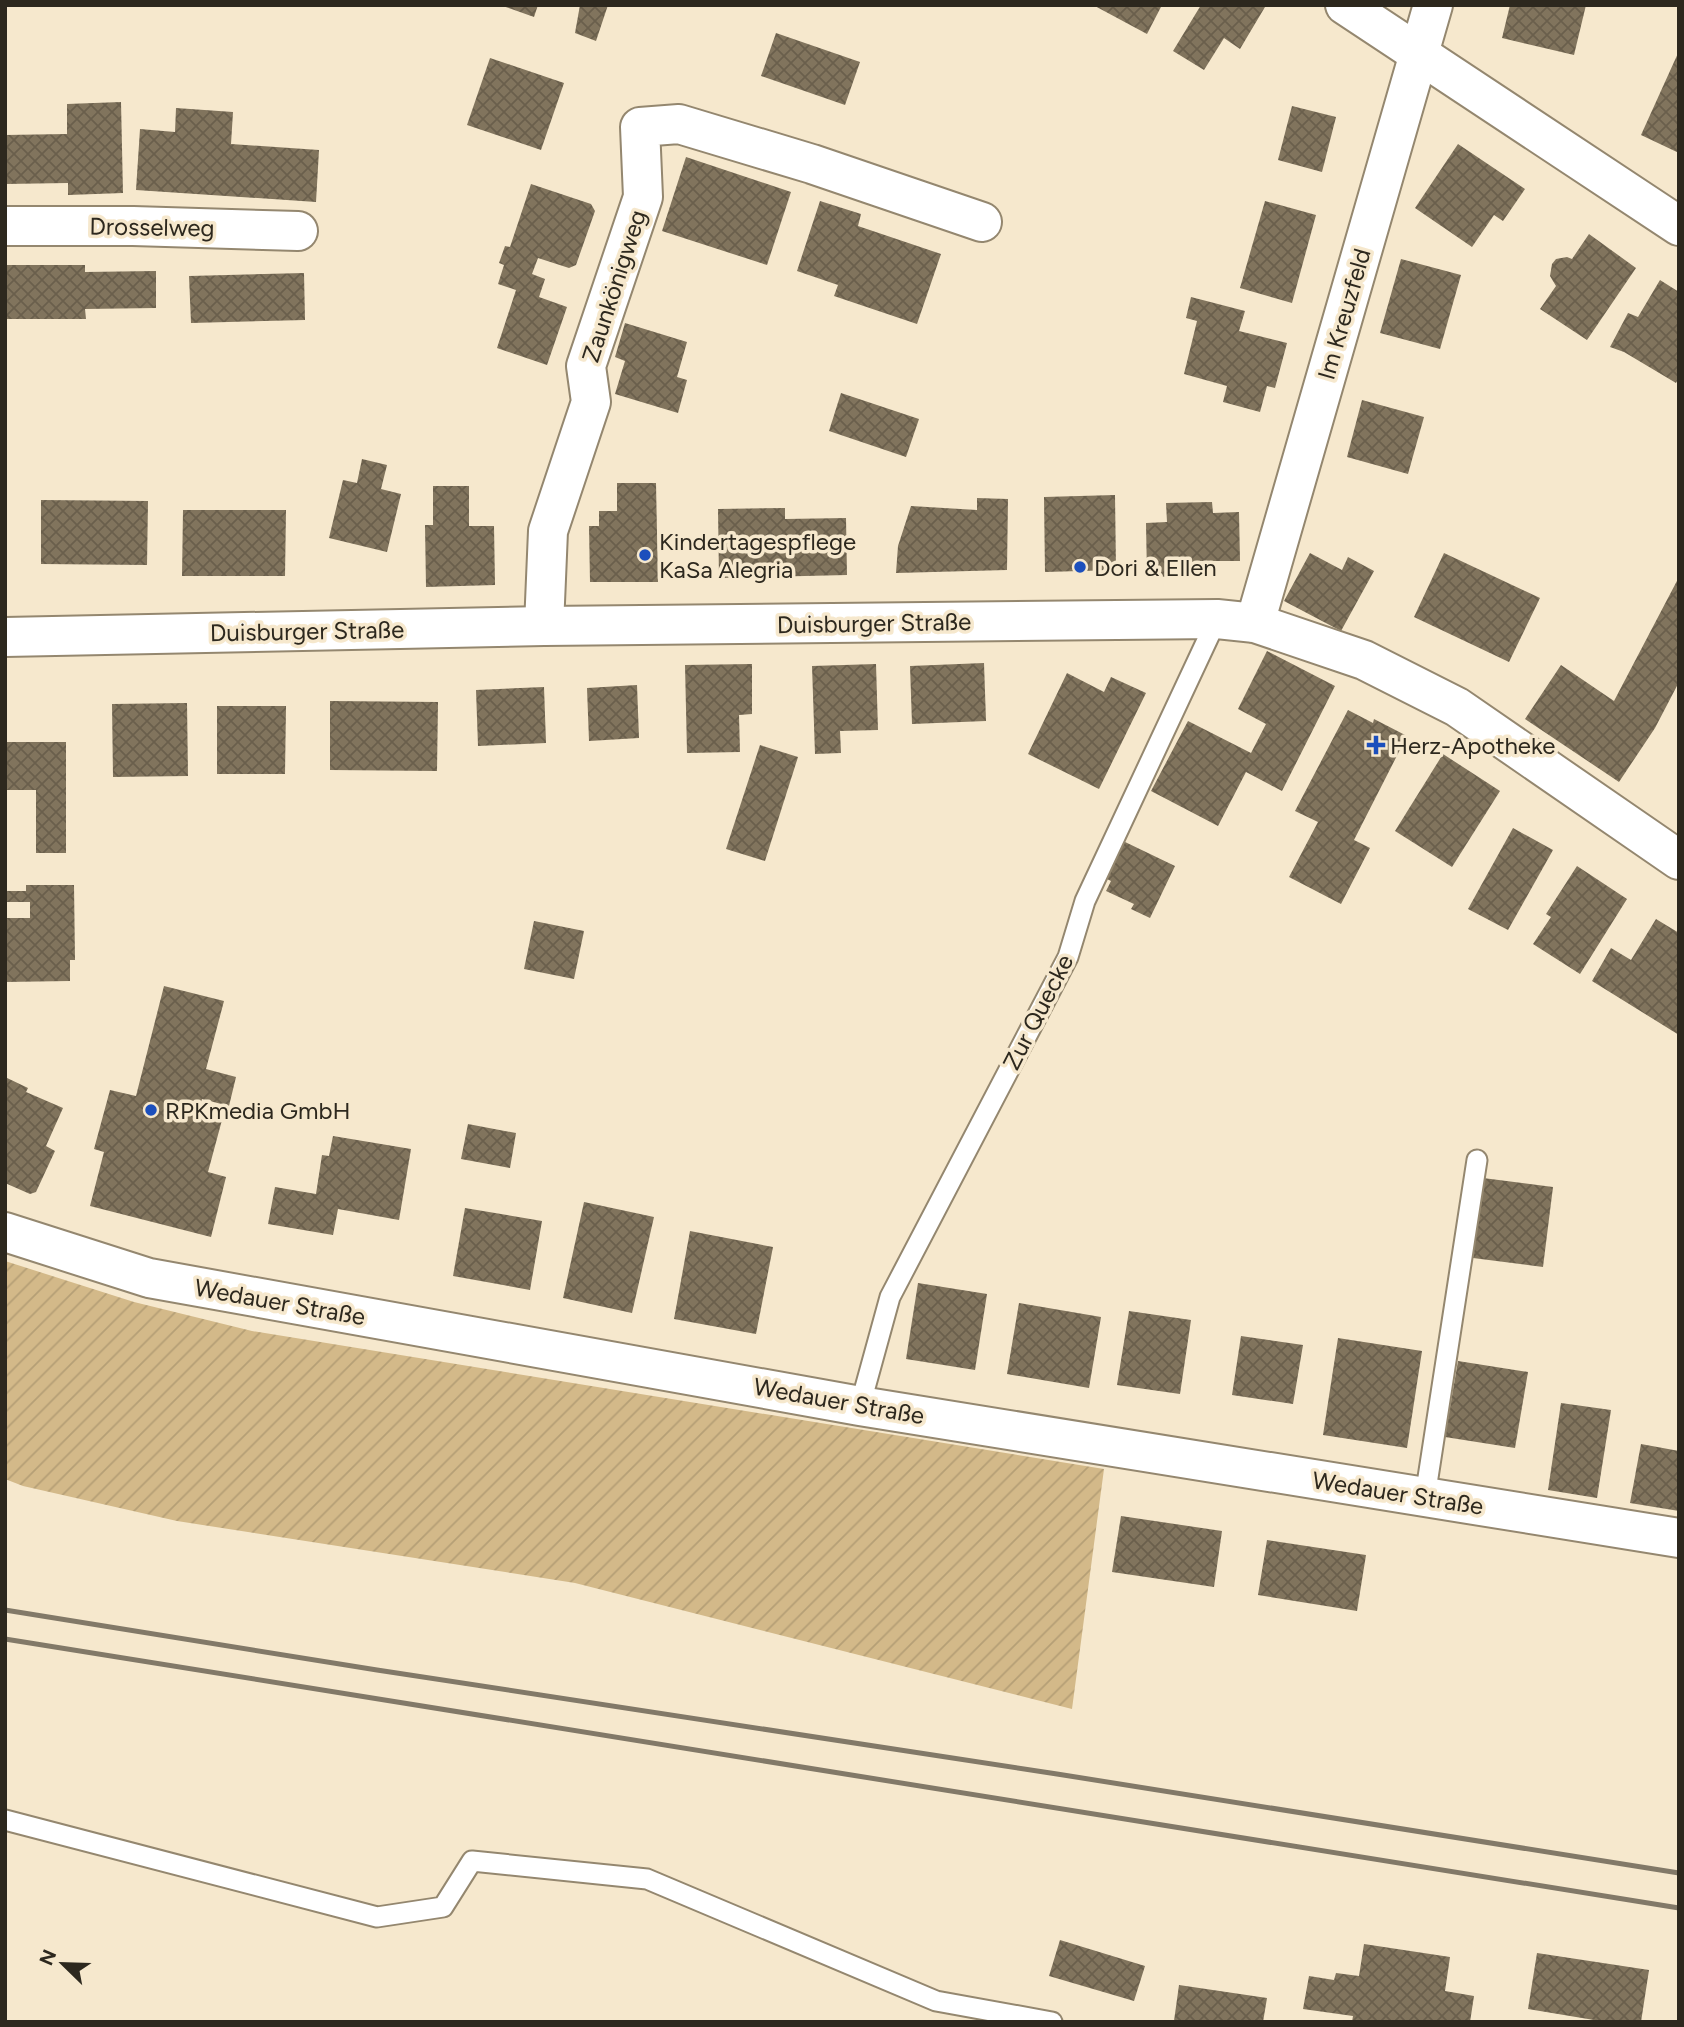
<svg xmlns="http://www.w3.org/2000/svg" width="1684" height="2027" font-family="Figtree,sans-serif">
<defs>
<pattern id="garden-furrows" width="10" height="10" patternUnits="userSpaceOnUse" patternTransform="scale(1.75)"><rect width="10" height="10" fill="#d3b989"/><path d="M-1 1l2-2M0 10L10 0M9 11l2-2" fill="none" stroke="#b59f76"/></pattern>
<pattern id="building-cross-hatch" width="8" height="8" patternUnits="userSpaceOnUse" patternTransform="scale(1.75)"><rect width="8" height="8" fill="#81745d"/><path d="M0 0l8 8M0 8l8-8" fill="none" stroke="#6a5f4c"/></pattern>
</defs>
<rect width="100%" height="100%" fill="#f6e8cd"/>
<polygon fill="url(#garden-furrows)" points="5,1261 134,1302 252,1331 1104,1469 1072,1709 575,1583 177,1521 23,1486 5,1479"/>
<g fill="url(#building-cross-hatch)">
<polygon points="500,5 538,5 534,17"/>
<polygon points="580,5 608,5 596,41 575,33"/>
<polygon points="1093,5 1162,5 1147,34"/>
<polygon points="1201,5 1265,7 1240,49 1224,38 1204,70 1173,51"/>
<polygon points="1510,5 1586,5 1574,55 1502,38"/>
<polygon points="776,33 860,62 845,105 761,76"/>
<polygon points="1679,51 1679,153 1641,135"/>
<polygon points="490,58 564,83 541,150 467,125"/>
<polygon points="121,102 123,193 68,195 68,183 5,184 5,135 67,134 67,104"/>
<polygon points="1292,106 1336,117 1322,172 1278,160"/>
<polygon points="176,108 233,112 231,144 319,150 316,202 136,190 140,129 175,132"/>
<polygon points="1458,144 1525,189 1503,221 1494,215 1472,247 1415,208"/>
<polygon points="686,157 791,192 767,265 662,231"/>
<polygon points="531,184 591,204 595,211 576,265 569,268 538,258 532,274 545,279 539,297 567,307 547,365 497,348 516,290 498,284 504,265 499,263 505,246 510,247"/>
<polygon points="820,201 861,214 858,226 941,254 917,324 834,296 838,285 797,271"/>
<polygon points="1265,201 1316,215 1292,303 1240,288"/>
<polygon points="1589,234 1636,268 1587,340 1540,309 1556,286 1550,276 1552,264 1556,259 1567,257 1572,259"/>
<polygon points="1401,259 1461,275 1440,349 1380,333"/>
<polygon points="5,265 85,265 85,272 156,271 156,308 85,309 86,319 5,319"/>
<polygon points="304,273 305,320 191,323 189,276"/>
<polygon points="1660,280 1679,292 1679,377 1676,383 1624,352 1610,347 1628,313 1638,317"/>
<polygon points="1191,297 1245,311 1239,331 1287,343 1275,388 1267,386 1260,412 1223,402 1227,386 1184,374 1197,321 1186,318"/>
<polygon points="625,323 687,342 677,377 687,380 678,413 615,394 625,361 615,357"/>
<polygon points="841,393 919,419 906,457 829,431"/>
<polygon points="1362,400 1424,417 1408,474 1347,457"/>
<polygon points="362,459 387,465 381,489 401,494 387,552 329,538 343,480 357,483"/>
<polygon points="617,483 656,483 658,582 590,582 589,526 599,526 599,511 617,511"/>
<polygon points="433,486 469,486 469,526 494,526 495,585 426,587 425,525 433,525"/>
<polygon points="1115,495 1116,570 1045,572 1044,497"/>
<polygon points="977,498 1008,499 1007,570 896,573 898,546 911,506 977,510"/>
<polygon points="41,500 148,501 147,565 41,564"/>
<polygon points="1212,502 1213,513 1239,512 1240,561 1196,561 1196,576 1147,577 1146,523 1167,522 1166,503"/>
<polygon points="785,508 785,519 846,518 847,575 719,578 718,509"/>
<polygon points="183,510 286,510 285,576 182,576"/>
<polygon points="1310,553 1342,570 1348,557 1374,571 1341,631 1284,601"/>
<polygon points="1444,553 1540,598 1509,662 1414,617"/>
<polygon points="1679,577 1679,682 1655,728 1619,782 1525,719 1561,665 1614,701"/>
<polygon points="1267,651 1335,686 1282,791 1246,772 1218,826 1151,791 1188,721 1251,753 1266,724 1238,709"/>
<polygon points="984,663 986,721 912,724 910,666"/>
<polygon points="752,664 752,714 739,715 740,752 687,753 685,665"/>
<polygon points="876,664 878,730 840,731 841,753 815,754 812,666"/>
<polygon points="1067,673 1104,692 1111,677 1146,693 1099,789 1028,754"/>
<polygon points="637,685 639,738 589,741 587,688"/>
<polygon points="544,687 546,743 478,746 476,690"/>
<polygon points="330,701 438,702 437,771 330,770"/>
<polygon points="187,703 188,776 113,777 112,704"/>
<polygon points="217,706 286,706 285,774 217,774"/>
<polygon points="1348,710 1373,723 1374,719 1407,736 1354,840 1370,848 1341,904 1289,877 1318,822 1295,811"/>
<polygon points="5,742 66,742 66,853 36,853 36,790 5,790"/>
<polygon points="760,745 798,757 765,861 726,849"/>
<polygon points="1443,754 1500,791 1452,867 1395,831"/>
<polygon points="1513,828 1553,850 1508,930 1468,909"/>
<polygon points="1123,841 1175,866 1150,918 1131,909 1134,904 1106,891 1111,881 1105,878"/>
<polygon points="1577,866 1627,899 1580,974 1533,944 1551,917 1546,914"/>
<polygon points="26,885 74,885 75,960 70,960 70,981 5,982 5,918 30,918 30,902 5,902 5,891 26,891"/>
<polygon points="1656,919 1679,933 1679,1035 1592,981 1611,948 1631,960"/>
<polygon points="534,921 584,931 574,979 524,969"/>
<polygon points="164,986 224,1001 206,1069 236,1077 229,1106 202,1099 197,1113 222,1120 208,1172 226,1177 211,1237 90,1206 104,1152 94,1149 110,1090 136,1096"/>
<polygon points="5,1077 28,1088 26,1092 63,1108 46,1146 55,1151 36,1192 30,1194 5,1183"/>
<polygon points="468,1124 516,1133 510,1168 461,1159"/>
<polygon points="333,1136 411,1149 399,1220 338,1209 333,1235 268,1224 275,1187 316,1194 322,1155 329,1156"/>
<polygon points="1483,1178 1553,1187 1543,1267 1473,1258"/>
<polygon points="584,1202 654,1217 632,1313 563,1298"/>
<polygon points="465,1208 542,1221 530,1290 453,1276"/>
<polygon points="690,1231 773,1247 756,1334 674,1319"/>
<polygon points="918,1283 987,1294 975,1370 906,1359"/>
<polygon points="1019,1303 1101,1317 1089,1388 1007,1374"/>
<polygon points="1129,1311 1191,1320 1180,1394 1117,1385"/>
<polygon points="1241,1336 1303,1345 1293,1404 1232,1395"/>
<polygon points="1338,1338 1422,1351 1407,1448 1323,1435"/>
<polygon points="1458,1361 1528,1372 1515,1448 1445,1437"/>
<polygon points="1561,1403 1611,1410 1597,1498 1548,1490"/>
<polygon points="1641,1444 1679,1451 1679,1511 1630,1503"/>
<polygon points="1121,1516 1222,1531 1214,1587 1112,1572"/>
<polygon points="1267,1540 1366,1555 1357,1611 1258,1595"/>
<polygon points="1060,1940 1145,1966 1134,2001 1049,1976"/>
<polygon points="1364,1944 1450,1957 1445,1991 1474,1996 1470,2022 1352,2022 1353,2016 1303,2009 1309,1976 1334,1980 1336,1973 1359,1976"/>
<polygon points="1537,1953 1649,1970 1641,2022 1606,2022 1528,2009"/>
<polygon points="1179,1985 1267,1998 1263,2022 1174,2021"/>
</g>
<g fill="none" stroke-linecap="round" stroke-linejoin="round">
<g stroke="#94876f" stroke-width="23">
<g id="service">
<polyline points="860,1406 890,1297 1068,957 1085,901 1217,619"/>
<polyline points="1425,1497 1477,1160"/>
<polyline points="5,1820 377,1917 443,1907 472,1861 647,1879 936,2001 1052,2022"/>
</g>
</g>
<g stroke="#94876f" stroke-width="42">
<g id="minor">
<polyline points="1345,5 1679,226"/>
<polyline points="5,226 133,226 298,231"/>
<polyline points="1255,623 1433,5"/>
<polyline points="544,626 548,531 591,402 586,366 643,197 640,127 679,124 812,164 982,222"/>
<polyline points="5,637 544,626 1217,619 1255,623 1364,660 1457,707 1679,860"/>
<polyline points="5,1232 149,1278 860,1406 1679,1538"/>
</g>
</g>
<use href="#service" stroke="#fff" stroke-width="19"/>
<use href="#minor" stroke="#fff" stroke-width="38"/>
<g stroke="#827968" stroke-width="5">
<polyline points="5,1610 377,1670 1057,1774 1679,1873"/>
<polyline points="5,1639 1679,1908"/>
</g>
</g>
<g fill="#1c4fbc" stroke="#f6e8cd" stroke-width="2.5">
<circle cx="645" cy="555" r="7"/>
<circle cx="1080" cy="567" r="7"/>
<path d="M1372.5 734.5h7v7h7v7h-7v7h-7v-7h-7v-7h7z"/>
<circle cx="151" cy="1110" r="7"/>
</g>
<g text-anchor="middle" dominant-baseline="central" stroke-width="7" stroke-linejoin="round" paint-order="stroke">
<g font-size="24" fill="#2d281e" stroke="#f6e8cd">
<text transform="translate(152 227) rotate(1)">Drosselweg</text>
<text transform="translate(614 286) rotate(-72)">Zaunkönigweg</text>
<text transform="translate(1344 314) rotate(-74)">Im Kreuzfeld</text>
<text transform="translate(874 623) rotate(-1)">Duisburger Straße</text>
<text transform="translate(307 631) rotate(-1)">Duisburger Straße</text>
<text transform="translate(1038 1012) rotate(-63)">Zur Quecke</text>
<text transform="translate(280 1302) rotate(10)">Wedauer Straße</text>
<text transform="translate(839 1401) rotate(10)">Wedauer Straße</text>
<text transform="translate(1398 1493) rotate(9)">Wedauer Straße</text>
</g>
<g font-size="24" fill="#2d281e" stroke="#f6e8cd" text-anchor="start">
<text x="659" y="541">Kindertagespflege<tspan x="659" dy="28">KaSa Alegria</tspan></text>
<text x="1094" y="567">Dori &amp; Ellen</text>
<text x="1390" y="745">Herz-Apotheke</text>
<text x="165" y="1110">RPKmedia GmbH</text>
</g>
</g>
<rect width="1684" height="2027" fill="none" stroke="#2d281e" stroke-width="14"/>
<g transform="translate(63 1964) rotate(293)" stroke="#f6e8cd" stroke-width="5" paint-order="stroke">
<path d="M0-5L12 26L0 18L-12 26Z" fill="#2d281e"/>
<text y="-10" font-size="19" font-weight="bold" text-anchor="middle" fill="#2d281e">N</text>
</g>
</svg>
